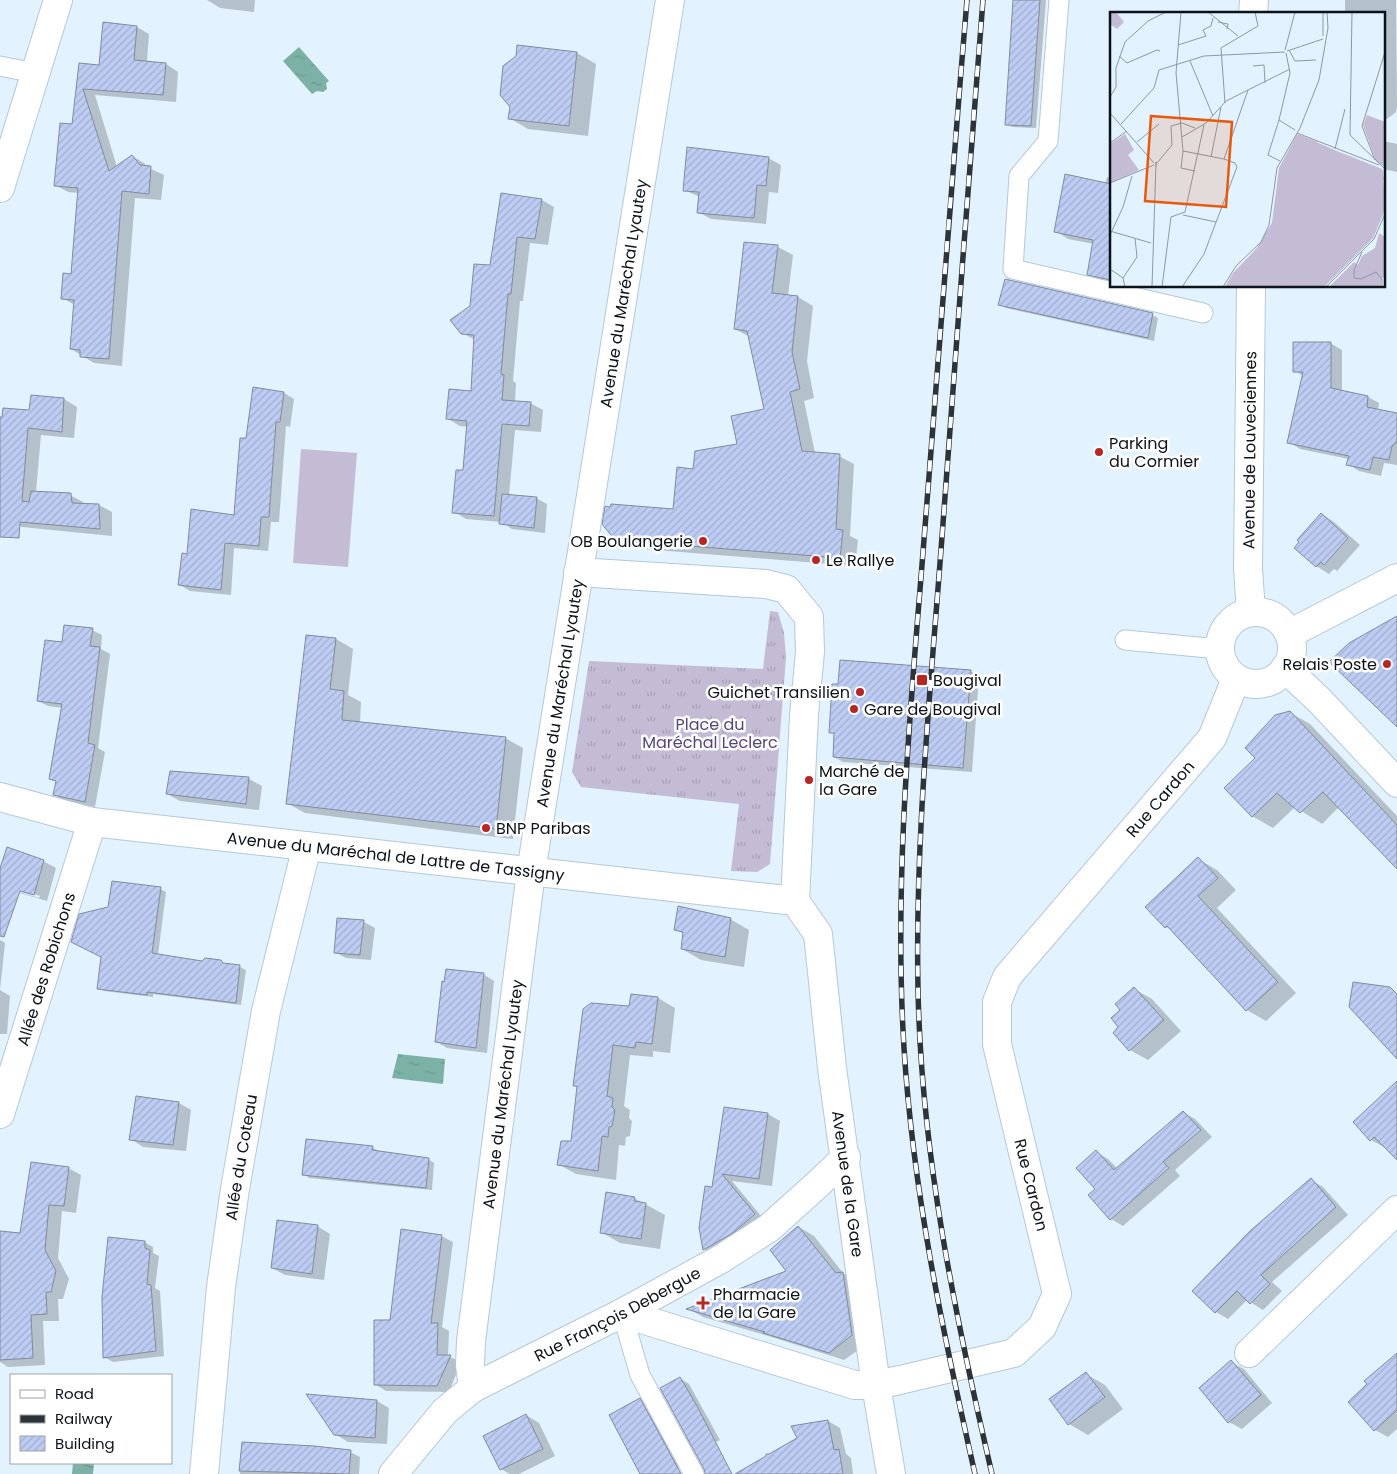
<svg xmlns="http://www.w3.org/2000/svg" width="1397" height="1474" font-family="Poppins,sans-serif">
<defs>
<pattern id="grass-tufts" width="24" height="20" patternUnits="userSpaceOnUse" patternTransform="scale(1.25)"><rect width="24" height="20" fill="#c3bcd4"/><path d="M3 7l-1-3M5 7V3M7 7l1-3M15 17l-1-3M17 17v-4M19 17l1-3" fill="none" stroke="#a6a1b5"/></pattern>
<pattern id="water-ripples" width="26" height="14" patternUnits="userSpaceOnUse" patternTransform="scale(1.25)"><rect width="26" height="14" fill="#7cb1a6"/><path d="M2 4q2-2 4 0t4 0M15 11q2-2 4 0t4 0" fill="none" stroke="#6a978e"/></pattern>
<pattern id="building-hatch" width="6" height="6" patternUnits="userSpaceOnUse" patternTransform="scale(1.25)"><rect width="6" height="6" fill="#bdccf3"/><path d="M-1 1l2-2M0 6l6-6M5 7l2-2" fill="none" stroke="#a1aed0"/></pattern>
</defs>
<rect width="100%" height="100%" fill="#e2f2fe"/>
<polygon fill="url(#grass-tufts)" points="770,611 778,612 784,633 786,657 770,864 757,872 731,871 739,804 581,787 572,772 589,661 763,669"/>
<polygon fill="#c3bcd4" points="301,449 357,453 348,567 293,563"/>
<g fill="url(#water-ripples)">
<polygon points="299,47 329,81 326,83 327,89 323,92 317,91 312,94 283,61"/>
<polygon points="398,1054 445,1059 443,1084 392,1078"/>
<polygon points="73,1463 94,1463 93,1474 72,1474"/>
</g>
<g fill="#0003" fill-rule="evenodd">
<polygon points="207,0 255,0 254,12 220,8"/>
<polygon points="1014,0 1046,0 1036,128 1012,127 1006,124"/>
<polygon points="1345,0 1396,0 1397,107 1396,112 1383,122 1383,14 1345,14"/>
<polygon points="137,27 149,34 147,62 166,64 178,72 176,102 95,95 117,167 132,156 144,163 147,167 164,175 161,200 135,198 122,366 94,363 71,349 75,305 62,298 72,275 79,193 68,192 55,185 73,126 80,65 100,67"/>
<polygon points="577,53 596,64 588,136 528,129 509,118"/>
<polygon points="1383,141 1397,144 1397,172 1383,169"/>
<polygon points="768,158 781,165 778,193 769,192 766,224 711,219 698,212 700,197 684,190"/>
<polygon points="1107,177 1111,178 1111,283 1101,281 1088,274 1094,244 1068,239 1056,231 1105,184"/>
<polygon points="542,200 554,207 548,245 530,243 523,301 520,301 513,381 516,383 515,402 530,403 543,410 541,432 515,430 509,496 536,498 547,504 545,533 512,529 501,522 466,519 454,512 464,472 468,427 460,426 448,419 472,392 475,340 462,333 471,307 491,267"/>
<polygon points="778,247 793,255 788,296 798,297 813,306 807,361 814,398 804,401 815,453 839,456 854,464 850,536 858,540 855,566 631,548 616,539 674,510 695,471 739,445 766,410 750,337 735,329"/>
<polygon points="1000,305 1152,315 1158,318 1154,341 1006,308"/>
<polygon points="1330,343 1342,350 1342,392 1368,397 1379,403 1378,410 1397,414 1397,465 1384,463 1381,476 1359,471 1348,464 1349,459 1300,449 1289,442 1303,376 1295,371"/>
<polygon points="284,393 294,399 290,427 286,426 279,522 271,522 268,551 234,548 231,595 190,591 180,585 188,555 235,516 247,439"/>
<polygon points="32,396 64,399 77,407 74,438 41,435 36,492 70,495 83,502 84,504 99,505 112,512 112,536 22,527 9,520 0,511 0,418 30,412"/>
<polygon points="1322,514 1334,522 1360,545 1337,571 1334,569 1329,574 1316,566"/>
<polygon points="92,630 102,635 101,649 110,654 98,748 105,752 95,807 65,801 55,795 57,782 51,779 63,708 48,706 38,701"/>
<polygon points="307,637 336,639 353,649 348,695 361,702 360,723 505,738 523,748 513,839 305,813 287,803"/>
<polygon points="970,671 979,676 972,772 843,762 834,757 836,735 831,732"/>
<polygon points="1289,712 1310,724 1397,816 1397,867 1339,807 1322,824 1295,807 1273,828 1252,816 1257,758"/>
<polygon points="171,772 249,779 262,786 259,810 180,801 167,794"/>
<polygon points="1198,859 1217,870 1236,890 1217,908 1296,993 1266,1021 1247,1010 1174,931 1166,927"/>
<path d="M43 861 56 868 47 901 9 890 0 884V872ZM9 886 40 896 39 898 9 889Z"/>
<polygon points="160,889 166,892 158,955 202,963 220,961 227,965 240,967 246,970 241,1005 153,994 153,997 104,991 98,988 109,908"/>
<polygon points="338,919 364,922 375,928 371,960 346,958 335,952"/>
<polygon points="730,919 749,930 744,967 701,960 682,949 684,934 675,929"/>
<polygon points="0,940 5,943 0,990 10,996 7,1034 0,1034"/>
<polygon points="483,974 494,981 487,1053 447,1048 437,1042"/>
<polygon points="1134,989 1152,999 1181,1031 1148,1060 1130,1050 1114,1033 1120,1027 1122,1010"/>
<polygon points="632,995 658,998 675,1008 670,1053 653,1051 653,1057 630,1055 624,1106 630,1110 629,1118 632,1121 630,1136 626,1137 625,1146 619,1145 616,1180 576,1174 558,1164 572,1143 578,1088 574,1085 630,1008"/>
<polygon points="1397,1086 1397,1154 1371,1140"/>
<polygon points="179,1103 191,1110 186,1151 143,1147 131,1139"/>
<polygon points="725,1108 768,1114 780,1121 772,1186 732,1181 766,1222 716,1256 704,1249"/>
<polygon points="1183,1112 1195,1119 1212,1137 1175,1170 1180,1176 1123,1226 1111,1219 1096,1189 1096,1152 1108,1159 1118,1169"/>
<polygon points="372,1147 378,1151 378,1152 428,1159 434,1163 432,1190 309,1178 304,1174"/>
<polygon points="68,1168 81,1175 76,1213 62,1211 58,1258 69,1279 63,1299 58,1299 59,1321 43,1321 45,1365 8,1367 0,1362 0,1232 21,1234"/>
<polygon points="1311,1180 1323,1187 1348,1215 1272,1282 1282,1291 1263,1310 1247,1300 1228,1319 1216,1312"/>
<polygon points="634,1198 665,1215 660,1249 620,1243 601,1232"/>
<polygon points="317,1226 330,1234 324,1280 285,1275 272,1268"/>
<polygon points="799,1227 814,1236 843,1273 858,1282 867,1344 844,1360 775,1338 703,1317 689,1309 788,1272"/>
<polygon points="441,1236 453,1242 442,1327 449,1331 448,1356 461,1362 449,1392 386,1391 375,1384 391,1321"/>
<polygon points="144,1242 153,1247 153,1253 159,1256 155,1288 160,1291 164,1356 113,1362 104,1357"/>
<polygon points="1231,1362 1244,1369 1272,1403 1242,1429 1229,1422 1200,1388"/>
<polygon points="1397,1363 1397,1429 1388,1437 1375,1430 1349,1402"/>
<polygon points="1086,1374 1105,1385 1123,1409 1088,1435 1069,1424"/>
<polygon points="680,1378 689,1384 720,1440 702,1450"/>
<polygon points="640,1400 653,1407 684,1464 665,1474 643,1474"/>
<polygon points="377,1401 389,1408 387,1444 348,1442 335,1434"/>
<polygon points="526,1415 539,1423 555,1456 519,1474 510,1474 501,1469"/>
<polygon points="828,1421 840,1428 846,1454 851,1458 853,1474 738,1474"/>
<polygon points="243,1443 350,1452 360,1457 359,1474 240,1474"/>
</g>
<g fill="url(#building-hatch)" stroke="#838a9d">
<polygon points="1013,0 1040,0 1031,126 1005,125"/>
<polygon points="103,22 137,26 134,60 166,63 163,95 83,89 109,171 132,155 140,165 151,166 149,194 122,191 109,359 80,357 80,350 70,349 74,300 61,299 63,273 71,274 78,188 54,186 60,123 72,124 79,63 99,65"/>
<polygon points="517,45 577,52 569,126 508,119 510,107 500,95 503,66 516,56"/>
<polygon points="687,147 769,157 766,186 757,185 754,218 697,213 699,192 683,191"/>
<polygon points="1065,174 1111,184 1111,280 1087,275 1093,240 1054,232"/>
<polygon points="501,193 542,199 535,239 517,237 511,294 508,294 501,374 504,375 502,400 531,402 529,426 502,424 494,516 452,513 456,470 463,470 467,421 446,419 449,389 471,391 474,335 461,334 450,320 470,306 474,264 490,265"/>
<polygon points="744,242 778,245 772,293 798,296 792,352 800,389 790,392 802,451 840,454 836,529 843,530 840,558 615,540 602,524 605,506 610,507 611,504 673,509 677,467 693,469 695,451 737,444 731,416 764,409 747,331 734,329"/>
<polygon points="1005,279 1153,313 1148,338 998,305"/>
<polygon points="1293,342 1331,342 1331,388 1368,396 1367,407 1397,413 1397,442 1392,446 1389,460 1373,457 1370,470 1346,465 1349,456 1287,443 1303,372 1293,372"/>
<polygon points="253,387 284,392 280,422 276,422 269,517 261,517 259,546 225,543 221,590 178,585 182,553 187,554 191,509 234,515 240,438 246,438"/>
<polygon points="31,395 64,398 62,432 28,428 22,501 29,502 31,491 71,493 72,503 99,504 100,529 20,522 19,538 0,537 0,417 2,417 3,408 29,410"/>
<polygon points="502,494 537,497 534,528 499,524"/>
<polygon points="1321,513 1348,538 1324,565 1321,562 1316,567 1294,548 1299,542 1297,540"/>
<polygon points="1397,616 1397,727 1329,662 1349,643"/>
<polygon points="64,625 93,628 90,646 100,647 88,743 95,745 85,802 53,795 56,781 49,779 62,704 37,701 45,640 62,642"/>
<polygon points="306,635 336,638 330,689 344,691 342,720 506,737 496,829 286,804"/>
<polygon points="840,660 971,670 963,768 833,757 834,733 829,733 830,718 832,684 838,684"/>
<polygon points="1290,711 1397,825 1397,869 1323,792 1300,813 1277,793 1252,817 1224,788 1255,758 1245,748 1275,715"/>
<polygon points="170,771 249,777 246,804 166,794"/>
<polygon points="7,847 44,860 34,895 20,891 4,937 0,936 0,868"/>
<polygon points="1198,857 1218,878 1198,896 1278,982 1246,1011 1167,926 1165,928 1145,907"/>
<polygon points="112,881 161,887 152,953 202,961 205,958 221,960 223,963 240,965 236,1003 147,992 147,995 97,989 101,957 71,942 79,914 108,907"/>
<polygon points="678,906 731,918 725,957 681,949 683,932 674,930"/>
<polygon points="337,918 364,920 360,955 334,953"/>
<polygon points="446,969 484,973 476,1048 435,1042 442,981 444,982"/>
<polygon points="1353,982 1390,987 1397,994 1397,1059 1349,1007"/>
<polygon points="1134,987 1164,1020 1129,1051 1113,1033 1118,1027 1111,1018 1120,1010 1115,1004"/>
<polygon points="631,994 658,997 652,1044 636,1042 635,1048 613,1045 607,1096 613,1098 612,1107 615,1110 612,1126 609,1127 608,1137 602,1136 598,1171 557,1165 561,1141 571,1141 577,1086 573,1086 583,1009 591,1003 629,1006"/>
<polygon points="1397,1081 1397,1160 1374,1137 1370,1141 1353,1122"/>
<polygon points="136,1096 179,1102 173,1145 129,1140"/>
<polygon points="724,1107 768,1113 759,1179 722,1174 755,1214 733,1233 703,1250 699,1228 705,1186 712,1187"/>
<polygon points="1183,1111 1201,1130 1163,1162 1169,1168 1110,1220 1088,1195 1095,1189 1076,1168 1096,1150 1114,1170"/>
<polygon points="306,1139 373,1146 372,1150 429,1158 426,1188 302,1175"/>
<polygon points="31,1162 69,1167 64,1206 49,1205 45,1250 56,1271 51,1292 46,1292 47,1314 31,1315 33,1358 0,1360 0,1231 20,1233"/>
<polygon points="1311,1178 1336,1207 1261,1275 1270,1284 1250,1304 1237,1291 1215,1313 1192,1291 1250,1231"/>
<polygon points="606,1192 635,1197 634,1201 646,1203 641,1239 600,1233"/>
<polygon points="277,1220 318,1225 312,1274 271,1268"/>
<polygon points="798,1226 836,1273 843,1272 852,1335 829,1353 763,1333 765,1332 686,1309 786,1271 770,1250"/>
<polygon points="401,1229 442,1235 431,1323 438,1323 437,1355 451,1355 437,1386 374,1385 374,1320 390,1320"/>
<polygon points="108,1237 145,1241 145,1248 150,1250 147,1284 151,1285 156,1351 103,1358 102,1297"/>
<polygon points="1397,1353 1397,1410 1374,1431 1348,1402 1367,1384 1364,1381"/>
<polygon points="1231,1360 1261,1395 1228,1423 1199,1388"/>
<polygon points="1086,1372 1105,1397 1068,1425 1049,1399"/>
<polygon points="680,1377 697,1406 732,1474 705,1474 704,1469 660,1388"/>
<polygon points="306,1394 377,1400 375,1438 334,1435"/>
<polygon points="640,1398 681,1474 640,1474 609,1415"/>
<polygon points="526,1414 543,1449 500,1470 483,1436"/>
<polygon points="828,1420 834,1450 839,1449 843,1474 735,1474 766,1456 766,1454 769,1454 797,1438 791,1426"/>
<polygon points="242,1442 314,1446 351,1450 349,1474 239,1471"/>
</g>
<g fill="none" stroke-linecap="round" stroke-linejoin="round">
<g stroke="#b5c8d6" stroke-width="21">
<g id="service">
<polyline points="1059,0 1048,141 1019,176 1013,269 1203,313"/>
<polyline points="0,66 35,73"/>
<polyline points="1125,640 1219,649"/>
<polyline points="622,1313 640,1375 694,1474"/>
</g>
</g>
<g stroke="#b5c8d6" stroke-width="30">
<g id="minor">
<polyline points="1253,14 1254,0"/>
<polyline points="0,188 58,0"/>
<polyline points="578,572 766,584 786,589 809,617 810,652 804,715 795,901"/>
<path id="s1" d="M1251 612 1248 569 1251 286"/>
<circle cx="1256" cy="648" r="36"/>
<polyline points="1289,634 1397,578"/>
<polyline points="1285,668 1320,701 1397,783"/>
<path id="s2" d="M0 797 92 822 795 901"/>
<path id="s3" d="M795 901 818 934 832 1068 876 1385 891 1474"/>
<path id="s4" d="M0 1114 92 822"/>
<path id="s5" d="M622 1313 855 1385H876L900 1380 1014 1353 1042 1327 1057 1294 997 1044V1002L1007 977 1212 738 1236 679"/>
<polyline points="1249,1353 1397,1210"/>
<path id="s6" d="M473 1388 470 1365 471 1341 531 872 670 0"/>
<path id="s7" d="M204 1474 221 1287 235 1189 266 1011 307 846"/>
<path id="s8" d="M393 1474 445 1411 473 1388 622 1313 721 1259 769 1228 819 1183 846 1157"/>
</g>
</g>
<use href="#service" stroke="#fff" stroke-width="19"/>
<use href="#minor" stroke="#fff" stroke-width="28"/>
<g stroke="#2c343a" stroke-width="5.5">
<g id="rail">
<path d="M967 0C951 188 937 376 922 565 909 725 894 887 904 1048 913 1192 943 1333 975 1474"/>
<path d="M983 0C968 183 955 367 941 550 930 696 915 842 918 989 921 1153 955 1315 992 1474"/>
</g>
</g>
<use href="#rail" stroke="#fff" stroke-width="4" stroke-dasharray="11" stroke-linecap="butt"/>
</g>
<g fill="#b52625" stroke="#fff" stroke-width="2">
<circle cx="1099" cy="452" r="5"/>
<circle cx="703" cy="541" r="5"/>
<circle cx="816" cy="560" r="5"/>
<circle cx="1387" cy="664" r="5"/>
<rect x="916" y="674" width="12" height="12" rx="2.5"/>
<circle cx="860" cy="692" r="5"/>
<circle cx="854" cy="709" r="5"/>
<circle cx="809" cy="780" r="5"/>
<circle cx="486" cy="828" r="5"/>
<path d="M700.5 1295.5h5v5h5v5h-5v5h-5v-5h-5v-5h5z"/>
</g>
<g text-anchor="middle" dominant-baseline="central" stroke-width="5" stroke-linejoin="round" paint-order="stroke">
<g font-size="16" fill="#0c1318" stroke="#fff">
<text stroke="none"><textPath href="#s6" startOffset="1106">Avenue du Maréchal Lyautey</textPath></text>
<text stroke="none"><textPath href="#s1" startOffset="162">Avenue de Louveciennes</textPath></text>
<text stroke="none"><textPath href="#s6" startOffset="701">Avenue du Maréchal Lyautey</textPath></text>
<text stroke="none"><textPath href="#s5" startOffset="1042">Rue Cardon</textPath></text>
<text stroke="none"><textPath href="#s2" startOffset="401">Avenue du Maréchal de Lattre de Tassigny</textPath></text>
<text stroke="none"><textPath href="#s4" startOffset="152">Allée des Robichons</textPath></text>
<text stroke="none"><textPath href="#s6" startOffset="296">Avenue du Maréchal Lyautey</textPath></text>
<text stroke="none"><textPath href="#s7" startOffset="319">Allée du Coteau</textPath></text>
<text stroke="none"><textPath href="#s3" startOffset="292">Avenue de la Gare</textPath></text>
<text transform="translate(1031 1185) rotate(76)">Rue Cardon</text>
<text stroke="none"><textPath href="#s8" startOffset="280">Rue François Debergue</textPath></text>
</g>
<g font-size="16" fill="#0c1318" stroke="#fff" text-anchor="start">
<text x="1109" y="443">Parking<tspan x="1109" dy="18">du Cormier</tspan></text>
<text x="693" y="541" text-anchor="end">OB Boulangerie</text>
<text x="826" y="560">Le Rallye</text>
<text x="1377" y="664" text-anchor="end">Relais Poste</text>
<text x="933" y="680">Bougival</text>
<text x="850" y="692" text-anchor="end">Guichet Transilien</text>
<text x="864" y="709">Gare de Bougival</text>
<text x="819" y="771">Marché de<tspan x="819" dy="18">la Gare</tspan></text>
<text x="496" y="828">BNP Paribas</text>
<text x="713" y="1294">Pharmacie<tspan x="713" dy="18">de la Gare</tspan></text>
</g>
<g font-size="16" fill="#57457a" stroke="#fff">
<text x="710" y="724">Place du<tspan x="710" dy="18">Maréchal Leclerc</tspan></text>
</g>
</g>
<g transform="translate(1110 12)">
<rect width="275" height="275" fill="#e2f2fe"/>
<path d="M190 123 273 159 275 198 263 226 214 275H115L147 236 162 211Z" fill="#c3bcd4"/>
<path d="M257 103 275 110V155L266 149 253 113ZM15 122 24 138 18 143 29 158 0 171V132ZM187 122 208 130 195 132 197 137 204 136 209 141V150L191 148 192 140 180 156 185 159 193 153 202 172 195 177 196 168 185 169 183 164H178L187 187 181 194V203L174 206 169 228 146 251V267L136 265 133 275H115L123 261 147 236 162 211 169 156ZM232 141 272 157 274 168 268 167 266 175 274 179 266 178 264 169 268 163 259 161 260 155 263 160 269 159 259 153 254 160 248 162V158L244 159 243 156 251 150H240L241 146ZM195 186 209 193 207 199 215 198 212 207 206 208 204 214 211 223 219 216 223 219 212 228H204L205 221 198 217 190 215 185 220 181 217 183 207 197 202 192 196ZM264 198 269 203 263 226 214 275H166L175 269 176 263H188L190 257 200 253 208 254 216 242 214 236 223 240 249 221 259 222 261 211 257 203ZM269 221 275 225V265L272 266 271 275H219L244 250 248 253 252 244 265 236Z" fill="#c3bcd4"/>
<path d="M0 0H6L14 10 7 17 0 12Z" fill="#c3bcd4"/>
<path fill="none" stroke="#8c99a2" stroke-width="1" d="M71 0 66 61 73 139 71 156 85 159M98 0 128 24M213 0V24M242 0 240 123 275 157M108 10 118 12 117 17M68 33 96 24 93 18 101 14 103 6M175 38 185 0M179 38 185 49 206 48M177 39 213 27M176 41 180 61 169 108 185 118M9 44 17 51 47 38 50 39M80 49 103 104M143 54 154 53 155 71M0 85 6 75V56L15 30 38 9 56 0M115 91 111 36 148 14 145 0M0 101 44 151M169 108 158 143 170 149M11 112 44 76 49 58 94 44 175 40M187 121 269 153M72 125 96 111 116 89 180 57M27 130 49 112M0 131 17 119M225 137 235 97M101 145 111 95M114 147 138 78M265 148 252 114 275 40M47 151 62 133 61 114 72 111 85 116M0 171 44 153M73 203 106 210M0 219 41 231M0 223 13 195 22 164M252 240 244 258V266L251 267 266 260 272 267V275M0 257 13 266 15 275M13 266 27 245 25 226M42 275 46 150V154M52 275 61 205 75 200 94 113M72 275 94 242 127 155 125 151 114 147 73 139M113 275 126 254 151 230 159 213 167 156 190 116 209 68 218 16 217 0M216 275 264 227 275 202"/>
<path fill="#e8590c" fill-opacity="0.15" stroke="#e8590c" stroke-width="2.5" d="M41 104 122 110 116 195 35 189Z"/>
<rect width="275" height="275" fill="none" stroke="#0c1318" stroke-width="2.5"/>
</g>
<rect x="10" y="1374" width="162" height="90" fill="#ffffff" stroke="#9ea1a3"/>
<rect x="20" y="1390" width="25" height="8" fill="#ffffff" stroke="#9ea1a3"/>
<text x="55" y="1399" font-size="15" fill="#0c1318">Road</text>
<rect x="20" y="1415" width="25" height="8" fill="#2c343a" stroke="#9ea1a3"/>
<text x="55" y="1424" font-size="15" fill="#0c1318">Railway</text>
<rect x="20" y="1436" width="25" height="15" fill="url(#building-hatch)" stroke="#9ea1a3"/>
<text x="55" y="1449" font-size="15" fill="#0c1318">Building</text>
</svg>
